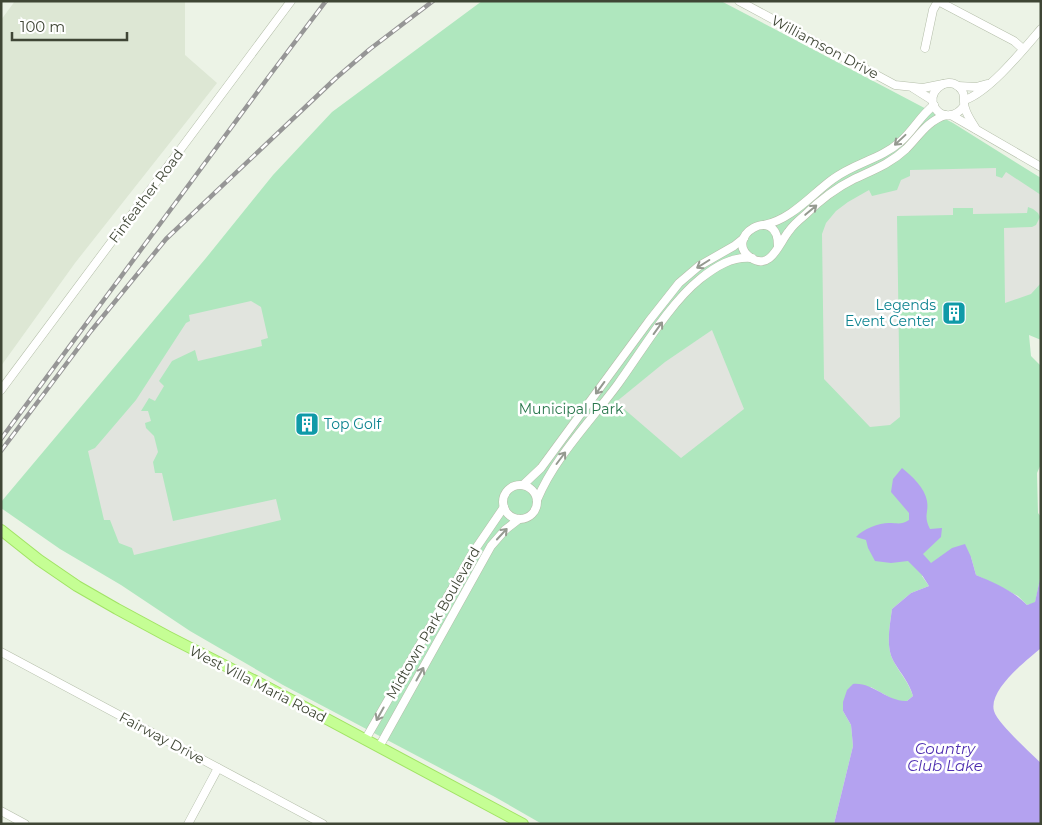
<svg xmlns="http://www.w3.org/2000/svg" width="1042" height="825" font-family="Montserrat,sans-serif">
<rect width="100%" height="100%" fill="#ecf3e6"/>
<polygon fill="#dde7d4" points="15,1 185,1 185,55 217,83 75,263 1,366 1,20"/>
<path fill="#afe7be" d="M482 1H721L953 123 1041 178V340L1029 335 1031 356 1041 366V464L1037 473 1038 513 1041 517V574L1035 603 1027 605 1018 596 976 575 971 557 922 576 929 586 911 593 892 609C890 625 885 647 894 662 901 675 908 681 913 696L907 701 898 702 871 687 843 711 851 725 853 746 834 824H542L495 797 283 685 190 631 121 585 60 549 1 508V502L206 258 273 175 332 112Z"/>
<g fill="#e1e4de">
<polygon points="996,168 996,176 1002,178 1006,172 1041,195 1041,283 1031,294 1005,303 1004,228 1032,227 1036,225 1040,217 1038,213 1033,209 1028,207 1027,213 973,214 973,208 953,208 953,215 897,216 900,417 890,425 870,427 824,379 822,234 826,223 836,211 848,202 869,190 872,196 897,190 901,180 910,176 910,170"/>
<polygon points="251,301 261,307 268,338 261,340 262,346 198,361 195,350 172,361 159,381 164,386 155,401 149,398 141,411 148,411 151,421 145,423 146,428 154,436 158,452 153,462 155,473 162,473 173,521 276,499 281,520 134,555 132,548 119,543 110,520 104,520 88,451 95,448 136,400 186,323 190,321 189,315"/>
<polygon points="712,330 744,409 681,458 616,402 665,362"/>
</g>
<path fill="#b4a2f0" d="M902 468C912 476 925 488 927 501 929 513 923 515 930 529L942 528 941 537 923 554 931 563 952 548 965 544 971 557 976 575C995 583 1012 590 1027 605L1035 602 1041 574V648C1027 660 988 690 994 711 998 724 1030 752 1041 763V824H834L853 746 851 725 843 711V702L847 690 853 684C873 682 887 702 907 701L913 696C909 682 901 674 894 662 885 647 890 625 892 609L911 593 929 586 922 575 908 561 891 563 875 561 868 548 866 540 856 537C863 529 879 523 889 523 898 523 901 525 909 520V513L891 492 893 479Z"/>
<g fill="none" stroke-linecap="round" stroke-linejoin="round">
<g stroke="#b4bea9" stroke-width="9">
<g id="minor">
<polyline points="739,1 895,85 923,88 943,84"/>
<polyline points="938,1 1014,41 1023,49"/>
<polyline points="925,48 933,10 938,1"/>
<polyline points="958,86 976,87 987,84"/>
<polyline points="913,88 932,100"/>
<path d="M965 100C990 91 1023 50 1041 29"/>
<path d="M964 106C957 116 943 120 935 108 925 93 946 75 959 87 967 94 962 101 965 108 967 116 972 122 976 129"/>
<polyline points="951,115 1041,167"/>
<path d="M764 225C792 219 811 195 833 179 854 163 881 159 900 142 913 131 920 116 934 105"/>
<path d="M778 246C778 202 721 238 751 258 771 271 779 243 789 231 793 225 799 220 805 215 819 201 836 188 854 179 873 170 890 164 906 149 919 136 927 121 946 115"/>
<polyline points="1,390 291,1"/>
<polyline points="523,485 541,468 649,321 679,283 699,266 734,246 744,238"/>
<circle cx="520" cy="502" r="17"/>
<path d="M537 500C555 457 590 422 618 384 642 351 669 304 700 279 715 267 732 256 752 258"/>
<polyline points="1,652 323,824"/>
<polyline points="365,740 472,554 504,507"/>
<polyline points="379,747 491,546 505,530 519,519"/>
<polyline points="1,811 25,824"/>
<polyline points="188,824 218,768"/>
</g>
</g>
<g stroke="#a1e364" stroke-width="12">
<polyline id="major" points="1,530 39,560 77,586 117,609 167,636 269,688 523,824"/>
</g>
<use href="#minor" stroke="#fff" stroke-width="8"/>
<use href="#major" stroke="#c5fe94" stroke-width="10"/>
<g stroke="#969696" stroke-width="4.5">
<g id="rail">
<polyline points="1,439 270,75 326,1"/>
<polyline points="1,451 91,331 166,239 336,78 370,49 433,1"/>
</g>
</g>
<use href="#rail" stroke="#fff" stroke-width="2.5" stroke-dasharray="8" stroke-linecap="butt"/>
</g>
<defs><path id="oneway-shaft" d="M-6 0H5M1.5-3L5.5 0L1.5 3" fill="none" stroke-width="1.6" stroke-linecap="round" stroke-linejoin="round" transform="scale(1.25)"/></defs>
<g stroke="#959990">
<use href="#oneway-shaft" transform="translate(900 140) rotate(137)"/>
<use href="#oneway-shaft" transform="translate(811 210) rotate(-40)"/>
<use href="#oneway-shaft" transform="translate(703 264) rotate(148)"/>
<use href="#oneway-shaft" transform="translate(658 328) rotate(-54)"/>
<use href="#oneway-shaft" transform="translate(600 388) rotate(126)"/>
<use href="#oneway-shaft" transform="translate(561 458) rotate(-53)"/>
<use href="#oneway-shaft" transform="translate(502 534) rotate(-47)"/>
<use href="#oneway-shaft" transform="translate(420 674) rotate(-61)"/>
<use href="#oneway-shaft" transform="translate(380 714) rotate(119)"/>
</g>
<defs>
<g id="building-square" transform="scale(1.25)"><rect x="-9" y="-9" width="18" height="18" rx="4" fill="#0f9aa8" stroke="#fff"/><path d="M-4-6H4V6H1V3H-1V6H-4ZM-2.5-4.3h1.7v1.8h-1.7ZM.8-4.3h1.7v1.8H.8ZM-2.5-1h1.7V.8h-1.7ZM.8-1h1.7V.8H.8Z" fill="#fff"/></g>
</defs>
<g fill-rule="evenodd">
<use href="#building-square" x="954" y="313"/>
<use href="#building-square" x="307" y="424"/>
</g>
<g text-anchor="middle" dominant-baseline="central" stroke-width="5" stroke-linejoin="round" paint-order="stroke">
<g font-size="14" fill="#3f4635" stroke="#fff">
<text transform="translate(825 47) rotate(28)">Williamson Drive</text>
<text transform="translate(146 196) rotate(-53)">Finfeather Road</text>
<text transform="translate(433 623) rotate(-60)">Midtown Park Boulevard</text>
<text transform="translate(258 684) rotate(27)">West Villa Maria Road</text>
<text transform="translate(162 738) rotate(28)">Fairway Drive</text>
</g>
<g font-size="14" fill="#0d838f" stroke="#fff" text-anchor="end">
<text x="936" y="305">Legends<tspan x="936" dy="16">Event Center</tspan></text>
<text x="324" y="424" text-anchor="start">Top Golf</text>
</g>
<g font-size="14" fill="#29774c" stroke="#fff">
<text x="571" y="409">Municipal Park</text>
</g>
<g font-size="15" font-style="italic" fill="#4f2fb1" stroke="#fff">
<text x="945" y="748">Country<tspan x="945" dy="17">Club Lake</tspan></text>
</g>
</g>
<rect width="1042" height="825" fill="none" stroke="#3f4635" stroke-width="5"/>
<path d="M12 32v8h115v-8" fill="none" stroke="#3f4635" stroke-width="2.5"/>
<text x="20" y="32" font-size="15" fill="#3f4635" stroke="#ffffff" stroke-width="4" paint-order="stroke">100 m</text>
</svg>
